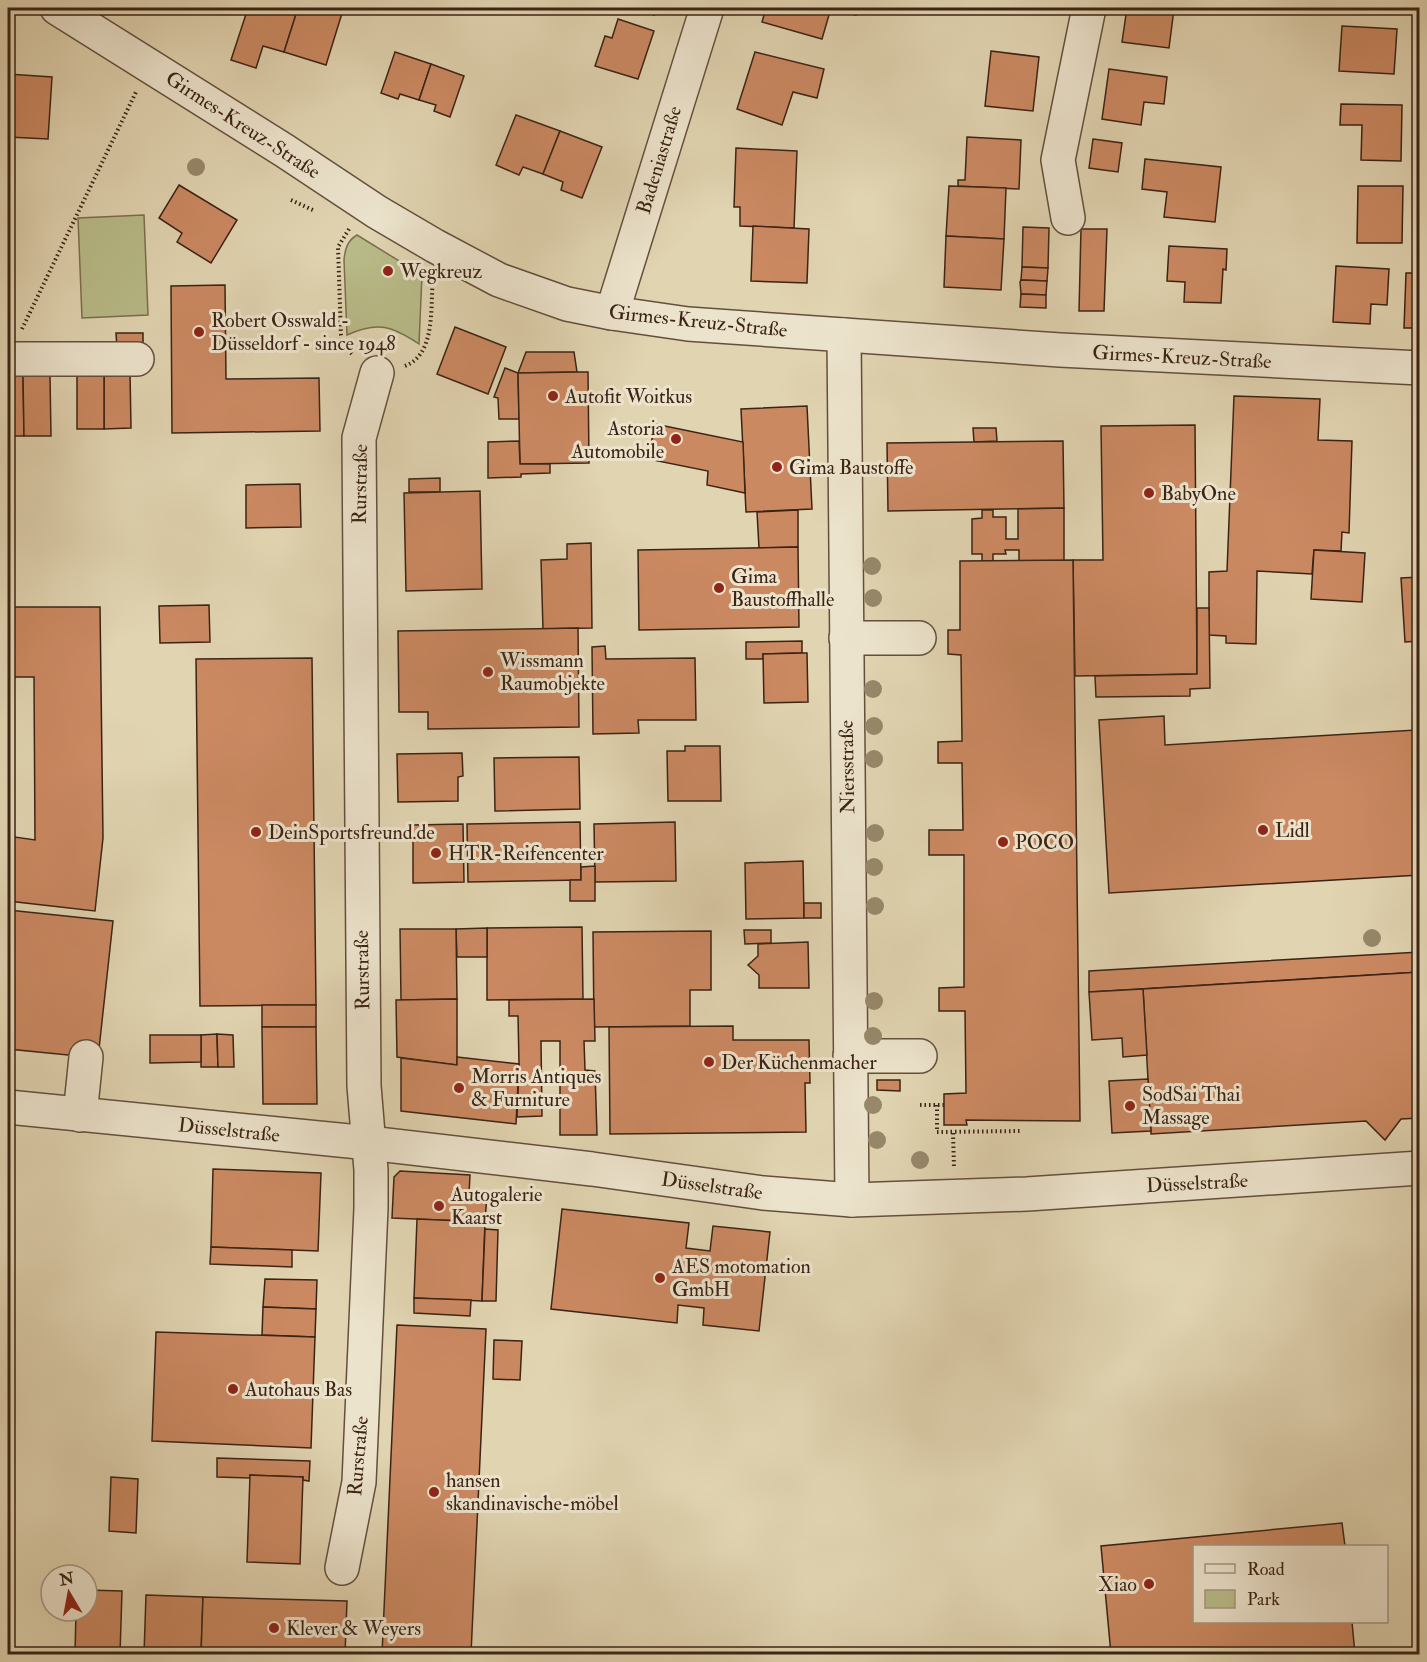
<svg xmlns="http://www.w3.org/2000/svg" width="1427" height="1662" font-family="'IM FELL Double Pica',serif">
<rect width="100%" height="100%" fill="#e1d4b1"/>
<filter id="stains"><feTurbulence type="fractalNoise" baseFrequency=".00333" numOctaves="4"/><feColorMatrix values="0 0 0 0 .2 0 0 0 0 .09 0 0 0 0 .02 0 0 0 .5 -.17"/></filter>
<radialGradient id="worn" r=".72"><stop offset=".6" stop-color="#630" stop-opacity="0"/><stop offset="1" stop-color="#630" stop-opacity=".3"/></radialGradient>
<g fill="#b8bb88" stroke="#7a6f4e" stroke-width="1.5">
<polygon points="144,215 148,315 82,318 78,218"/>
<path d="M357 235 422 275 419 344C392 326 378 321 347 335L344 260C345 249 347 241 357 235Z"/>
</g>
<g fill="#cb8962" stroke="#3b2315" stroke-width="1.5">
<polygon points="248,8 298,8 284,52 263,46 256,68 231,60"/>
<polygon points="298,8 335,8 343,10 326,65 284,52"/>
<polygon points="635,8 657,8 654,15"/>
<polygon points="766,8 858,8 856,15 831,8 822,39 762,22"/>
<polygon points="1127,8 1180,8 1180,10 1174,9 1169,48 1122,42"/>
<polygon points="618,19 654,31 638,79 595,66 605,36 612,38"/>
<polygon points="1342,26 1397,29 1394,74 1339,71"/>
<polygon points="991,51 1039,57 1033,111 985,106"/>
<polygon points="395,52 431,64 419,100 400,94 398,99 381,93"/>
<polygon points="755,52 824,69 817,98 793,92 782,125 737,109"/>
<polygon points="431,64 464,76 450,117 434,111 436,105 419,100"/>
<polygon points="1109,69 1167,77 1164,104 1144,102 1141,125 1102,119"/>
<polygon points="8,74 52,77 48,139 8,137"/>
<polygon points="1341,104 1402,105 1401,161 1361,160 1362,125 1340,125"/>
<polygon points="516,115 560,131 543,174 523,167 519,175 496,165"/>
<polygon points="560,131 602,147 582,198 561,190 563,182 543,174"/>
<polygon points="967,137 1021,140 1019,189 958,186 958,180 965,180"/>
<polygon points="1093,139 1122,143 1118,172 1089,168"/>
<polygon points="736,148 797,151 794,228 740,226 740,207 734,207"/>
<polygon points="1145,159 1221,167 1215,222 1164,217 1167,192 1142,189"/>
<polygon points="179,185 237,220 211,263 177,242 182,233 159,218"/>
<polygon points="949,186 1006,188 1004,239 946,236"/>
<polygon points="1358,186 1403,186 1402,243 1357,243"/>
<polygon points="8,213 12,214 8,273"/>
<polygon points="753,226 809,229 807,283 751,281"/>
<polygon points="1023,227 1049,228 1048,268 1022,267"/>
<polygon points="1081,229 1107,229 1104,311 1079,311"/>
<polygon points="946,236 1004,239 1001,290 944,287"/>
<polygon points="1169,246 1227,249 1226,270 1223,269 1221,303 1184,302 1185,282 1167,281"/>
<polygon points="1336,266 1389,269 1387,305 1371,304 1370,324 1333,322"/>
<polygon points="1022,267 1048,268 1047,281 1021,280"/>
<polygon points="1406,273 1420,273 1420,328 1404,328"/>
<polygon points="1021,280 1047,281 1046,295 1021,294 1020,282"/>
<polygon points="225,285 226,379 319,378 320,431 172,433 171,286"/>
<polygon points="1021,294 1046,295 1046,308 1020,307"/>
<polygon points="455,327 506,347 488,394 437,374"/>
<polygon points="116,333 143,333 143,348 117,348"/>
<polygon points="526,352 574,352 577,372 518,373"/>
<polygon points="505,368 518,373 519,419 499,419 498,398 494,397"/>
<polygon points="130,372 131,428 104,429 104,373"/>
<polygon points="577,372 588,372 589,463 520,464 518,373"/>
<rect x="77" y="373" width="27" height="56"/>
<polygon points="8,376 23,376 24,436 8,436"/>
<polygon points="23,376 50,376 51,436 24,436"/>
<polygon points="1234,396 1320,399 1318,440 1352,441 1349,533 1342,532 1341,551 1314,550 1312,574 1257,571 1256,644 1226,643 1226,636 1209,635 1209,572 1227,571"/>
<polygon points="807,406 812,509 746,512 741,409"/>
<polygon points="655,424 743,442 745,493 707,485 708,471 648,459"/>
<polygon points="1195,425 1197,674 1075,676 1073,560 1103,560 1101,426"/>
<polygon points="973,428 996,428 997,441 974,442"/>
<polygon points="519,441 520,464 550,464 550,473 521,474 521,477 488,478 488,442"/>
<polygon points="1063,441 1064,508 888,511 887,443"/>
<polygon points="440,478 440,492 409,492 409,479"/>
<polygon points="300,484 301,527 246,528 246,485"/>
<polygon points="480,491 482,589 406,591 404,493"/>
<polygon points="1064,508 1064,561 1019,561 1019,550 1005,550 1006,554 993,554 993,561 982,562 982,554 972,554 972,519 982,518 982,510 993,510 993,517 1006,517 1006,539 1018,539 1018,509"/>
<polygon points="798,510 798,547 759,548 757,512"/>
<polygon points="591,543 592,628 543,629 541,560 567,559 567,544"/>
<polygon points="798,547 799,627 639,630 638,550"/>
<polygon points="1314,550 1365,553 1362,602 1311,599"/>
<polygon points="1073,560 1080,1121 966,1120 967,1125 944,1125 944,1094 966,1093 965,1011 939,1011 939,988 964,987 964,855 929,855 929,830 963,830 962,763 938,763 938,742 962,741 961,655 948,654 948,630 960,630 960,561"/>
<polygon points="1420,577 1420,641 1405,642 1401,578"/>
<polygon points="209,605 210,642 160,643 159,606"/>
<polygon points="8,607 100,607 103,838 95,911 8,901 8,836 35,840 34,677 8,677"/>
<polygon points="1197,608 1209,608 1210,688 1190,689 1190,696 1096,697 1095,676 1197,674"/>
<polygon points="578,628 579,727 428,729 428,712 399,712 398,631"/>
<polygon points="802,641 802,653 763,654 763,659 746,659 746,642"/>
<polygon points="605,646 606,659 695,658 696,720 638,720 639,733 593,734 592,647"/>
<polygon points="802,653 807,653 808,702 764,703 763,654"/>
<polygon points="312,658 316,1005 200,1006 196,659"/>
<polygon points="1164,716 1165,745 1416,730 1420,784 1420,875 1109,893 1099,720"/>
<polygon points="685,746 720,746 721,801 668,801 667,751 685,751"/>
<polygon points="462,753 463,776 458,777 458,801 398,802 397,754"/>
<polygon points="579,757 580,809 495,811 494,758"/>
<polygon points="580,822 581,880 468,882 467,824"/>
<polygon points="675,822 676,881 595,882 594,824"/>
<polygon points="463,824 464,882 413,883 413,825"/>
<polygon points="803,861 804,918 746,919 745,863"/>
<polygon points="595,866 595,901 570,901 570,880 581,880 581,867"/>
<rect x="804" y="903" width="17" height="15"/>
<polygon points="8,910 113,921 98,1058 8,1049"/>
<polygon points="582,927 583,999 487,1000 487,928"/>
<polygon points="487,928 487,957 457,957 456,929"/>
<polygon points="400,929 456,929 457,999 401,1000"/>
<polygon points="744,930 771,930 771,943 745,944"/>
<polygon points="711,931 711,990 690,990 690,1026 594,1027 593,932"/>
<polygon points="808,942 809,988 759,988 759,975 748,965 758,956 758,944"/>
<polygon points="1420,952 1420,972 1089,992 1089,971"/>
<polygon points="1420,972 1420,1118 1401,1119 1385,1140 1366,1121 1151,1134 1143,989"/>
<polygon points="1143,989 1147,1055 1123,1057 1122,1038 1092,1040 1089,992"/>
<polygon points="457,999 457,1065 397,1057 396,1000"/>
<polygon points="594,999 595,1041 584,1041 585,1070 595,1071 597,1135 560,1135 560,1041 541,1041 542,1116 517,1117 519,1064 518,1016 509,1016 509,1000"/>
<rect x="262" y="1005" width="54" height="22"/>
<polygon points="733,1026 733,1040 809,1040 810,1083 805,1083 806,1132 610,1134 609,1027"/>
<polygon points="262,1027 316,1027 317,1104 263,1104"/>
<polygon points="217,1034 218,1067 201,1067 201,1035"/>
<polygon points="217,1034 233,1035 234,1067 218,1067"/>
<polygon points="150,1035 201,1035 201,1062 150,1063"/>
<polygon points="457,1057 519,1064 516,1124 401,1111 401,1058 457,1065"/>
<polygon points="1148,1079 1151,1131 1112,1133 1109,1081"/>
<polygon points="877,1080 900,1080 900,1091 877,1090"/>
<polygon points="213,1169 321,1173 318,1251 211,1247"/>
<polygon points="400,1171 470,1175 469,1194 487,1194 485,1222 392,1218 394,1177"/>
<polygon points="562,1209 689,1223 686,1248 710,1251 713,1226 770,1232 759,1331 703,1325 704,1308 678,1305 677,1323 551,1309"/>
<polygon points="417,1219 485,1222 482,1301 414,1298"/>
<polygon points="485,1229 498,1230 496,1301 482,1301"/>
<polygon points="211,1247 292,1250 292,1267 210,1264"/>
<polygon points="265,1279 317,1280 316,1309 263,1307"/>
<polygon points="414,1298 471,1300 470,1316 414,1313"/>
<polygon points="263,1307 316,1309 315,1337 262,1335"/>
<polygon points="397,1325 486,1329 471,1654 382,1654"/>
<polygon points="156,1332 315,1337 311,1448 152,1441"/>
<polygon points="494,1340 522,1341 520,1380 493,1379"/>
<polygon points="217,1458 310,1461 309,1481 303,1480 303,1477 250,1475 250,1478 217,1477"/>
<polygon points="250,1475 303,1477 300,1564 247,1562"/>
<polygon points="111,1477 138,1479 136,1533 109,1531"/>
<polygon points="1342,1523 1345,1546 1194,1546 1194,1622 1352,1622 1355,1654 1111,1654 1101,1546"/>
<polygon points="87,1590 122,1591 120,1654 75,1654 76,1611 87,1611"/>
<polygon points="146,1595 203,1597 201,1654 144,1654"/>
<polygon points="203,1597 347,1601 345,1654 201,1654"/>
</g>
<g fill="none" stroke-linecap="round" stroke-linejoin="round">
<g stroke="#644f3c" stroke-width="36">
<g id="minor">
<polyline points="57,8 285,151 377,212 435,246 499,280 567,304 612,313 688,324 1060,350 1420,368"/>
<polyline points="1068,218 1058,160 1089,8"/>
<polyline points="612,313 707,8"/>
<polyline points="844,335 852,1200"/>
<polyline points="8,359 137,359"/>
<polyline points="846,638 919,638"/>
<polyline points="850,1056 920,1056"/>
<polyline points="8,1107 369,1143 592,1169 763,1193 852,1200 1027,1194 1420,1168"/>
<polyline points="80,1115 86,1057"/>
<polyline points="342,1568 359,1482 371,1208 371,1170 364,1086 359,438 377,373"/>
</g>
</g>
<g stroke="#3b2315" stroke-width="4" stroke-dasharray="1.5 3" stroke-linecap="butt">
<polyline points="8,195 9,196"/>
<polyline points="291,200 315,211"/>
<polyline points="349,229 338,247 341,335 343,345 353,355"/>
<polyline points="22,329 136,92"/>
<path d="M405 366C436 354 430 308 433 280"/>
<polyline points="920,1105 944,1105"/>
<polyline points="937,1105 937,1132 1022,1131"/>
<polyline points="953,1133 954,1167"/>
</g>
<use href="#minor" stroke="#ece3cc" stroke-width="33"/>
</g>
<g fill="#97886b">
<circle cx="196" cy="167" r="9"/>
<circle cx="872" cy="566" r="9"/>
<circle cx="873" cy="598" r="9"/>
<circle cx="873" cy="689" r="9"/>
<circle cx="874" cy="726" r="9"/>
<circle cx="874" cy="759" r="9"/>
<circle cx="875" cy="833" r="9"/>
<circle cx="874" cy="867" r="9"/>
<circle cx="875" cy="906" r="9"/>
<circle cx="1372" cy="938" r="9"/>
<circle cx="874" cy="1001" r="9"/>
<circle cx="873" cy="1036" r="9"/>
<circle cx="873" cy="1105" r="9"/>
<circle cx="877" cy="1140" r="9"/>
<circle cx="920" cy="1160" r="9"/>
</g>
<g fill="#8f2418" stroke="#ece3cc" stroke-width="2">
<circle cx="388" cy="271" r="6"/>
<circle cx="199" cy="332" r="6"/>
<circle cx="553" cy="396" r="6"/>
<circle cx="676" cy="439" r="6"/>
<circle cx="777" cy="467" r="6"/>
<circle cx="1149" cy="493" r="6"/>
<circle cx="719" cy="588" r="6"/>
<circle cx="488" cy="672" r="6"/>
<circle cx="1263" cy="830" r="6"/>
<circle cx="256" cy="832" r="6"/>
<circle cx="1003" cy="842" r="6"/>
<circle cx="436" cy="853" r="6"/>
<circle cx="709" cy="1062" r="6"/>
<circle cx="459" cy="1088" r="6"/>
<circle cx="1130" cy="1106" r="6"/>
<circle cx="439" cy="1206" r="6"/>
<circle cx="660" cy="1278" r="6"/>
<circle cx="233" cy="1389" r="6"/>
<circle cx="434" cy="1492" r="6"/>
<circle cx="1149" cy="1584" r="6"/>
<circle cx="274" cy="1628" r="6"/>
</g>
<g text-anchor="middle" dominant-baseline="central" stroke-width="6" stroke-linejoin="round" paint-order="stroke">
<g font-size="20" fill="#3b2315" stroke="#ece3cc">
<text transform="translate(243 125) rotate(33)">Girmes-Kreuz-Straße</text>
<text transform="translate(659 160) rotate(-73)">Badeniastraße</text>
<text transform="translate(698 321) rotate(6)">Girmes-Kreuz-Straße</text>
<text transform="translate(1182 357) rotate(3)">Girmes-Kreuz-Straße</text>
<text transform="translate(360 484) rotate(-89)">Rurstraße</text>
<text transform="translate(847 767) rotate(-91)">Niersstraße</text>
<text transform="translate(362 970) rotate(-91)">Rurstraße</text>
<text transform="translate(229 1130) rotate(6)">Düsselstraße</text>
<text transform="translate(1197 1183) rotate(-3)">Düsselstraße</text>
<text transform="translate(712 1186) rotate(8)">Düsselstraße</text>
<text transform="translate(358 1456) rotate(-85)">Rurstraße</text>
</g>
<g font-size="20" fill="#3b2315" stroke="#ece3cc" text-anchor="start">
<text x="400" y="271">Wegkreuz</text>
<text x="211" y="320">Robert Osswald -<tspan x="211" dy="23">Düsseldorf - since 1948</tspan></text>
<text x="565" y="396">Autofit Woitkus</text>
<text x="664" y="428" text-anchor="end">Astoria<tspan x="664" dy="23">Automobile</tspan></text>
<text x="789" y="467">Gima Baustoffe</text>
<text x="1161" y="493">BabyOne</text>
<text x="731" y="576">Gima<tspan x="731" dy="23">Baustoffhalle</tspan></text>
<text x="500" y="660">Wissmann<tspan x="500" dy="23">Raumobjekte</tspan></text>
<text x="1275" y="830">Lidl</text>
<text x="268" y="832">DeinSportsfreund.de</text>
<text x="1015" y="842">POCO</text>
<text x="448" y="853">HTR-Reifencenter</text>
<text x="721" y="1062">Der Küchenmacher</text>
<text x="471" y="1076">Morris Antiques<tspan x="471" dy="23">&amp; Furniture</tspan></text>
<text x="1142" y="1094">SodSai Thai<tspan x="1142" dy="23">Massage</tspan></text>
<text x="451" y="1194">Autogalerie<tspan x="451" dy="23">Kaarst</tspan></text>
<text x="672" y="1266">AES motomation<tspan x="672" dy="23">GmbH</tspan></text>
<text x="245" y="1389">Autohaus Bas</text>
<text x="446" y="1480">hansen<tspan x="446" dy="23">skandinavische-möbel</tspan></text>
<text x="1137" y="1584" text-anchor="end">Xiao</text>
<text x="286" y="1628">Klever &amp; Weyers</text>
</g>
</g>
<rect width="1427" height="1662" fill="none" stroke="#e1d4b1" stroke-width="30"/>
<rect x="9" y="9" width="1409" height="1644" fill="none" stroke="#3b2315" stroke-width="3"/>
<rect x="15" y="15" width="1397" height="1632" fill="none" stroke="#3b2315" stroke-width="1.5"/>
<rect x="1193" y="1545" width="195" height="78" fill="#ece3cc" stroke="#a59683" stroke-width="1.5"/>
<rect x="1205" y="1564" width="30" height="9" fill="#ece3cc" stroke="#a59683" stroke-width="1.5"/>
<text x="1247" y="1575" font-size="18" fill="#3b2315">Road</text>
<rect x="1205" y="1590" width="30" height="18" fill="#b8bb88" stroke="#a59683" stroke-width="1.5"/>
<text x="1247" y="1605" font-size="18" fill="#3b2315">Park</text>
<g transform="translate(69 1593) rotate(350)"><circle r="28" fill="#ece3cc" stroke="#a59683" stroke-width="1.5"/>
<path d="M0-4.5L10 22L0 15L-10 22Z" fill="#8f2418"/>
<text y="-9" font-size="16" font-weight="bold" text-anchor="middle" fill="#3b2315">N</text>
</g>
<rect width="100%" height="100%" filter="url(#stains)"/>
<rect width="100%" height="100%" fill="url(#worn)"/>
</svg>
